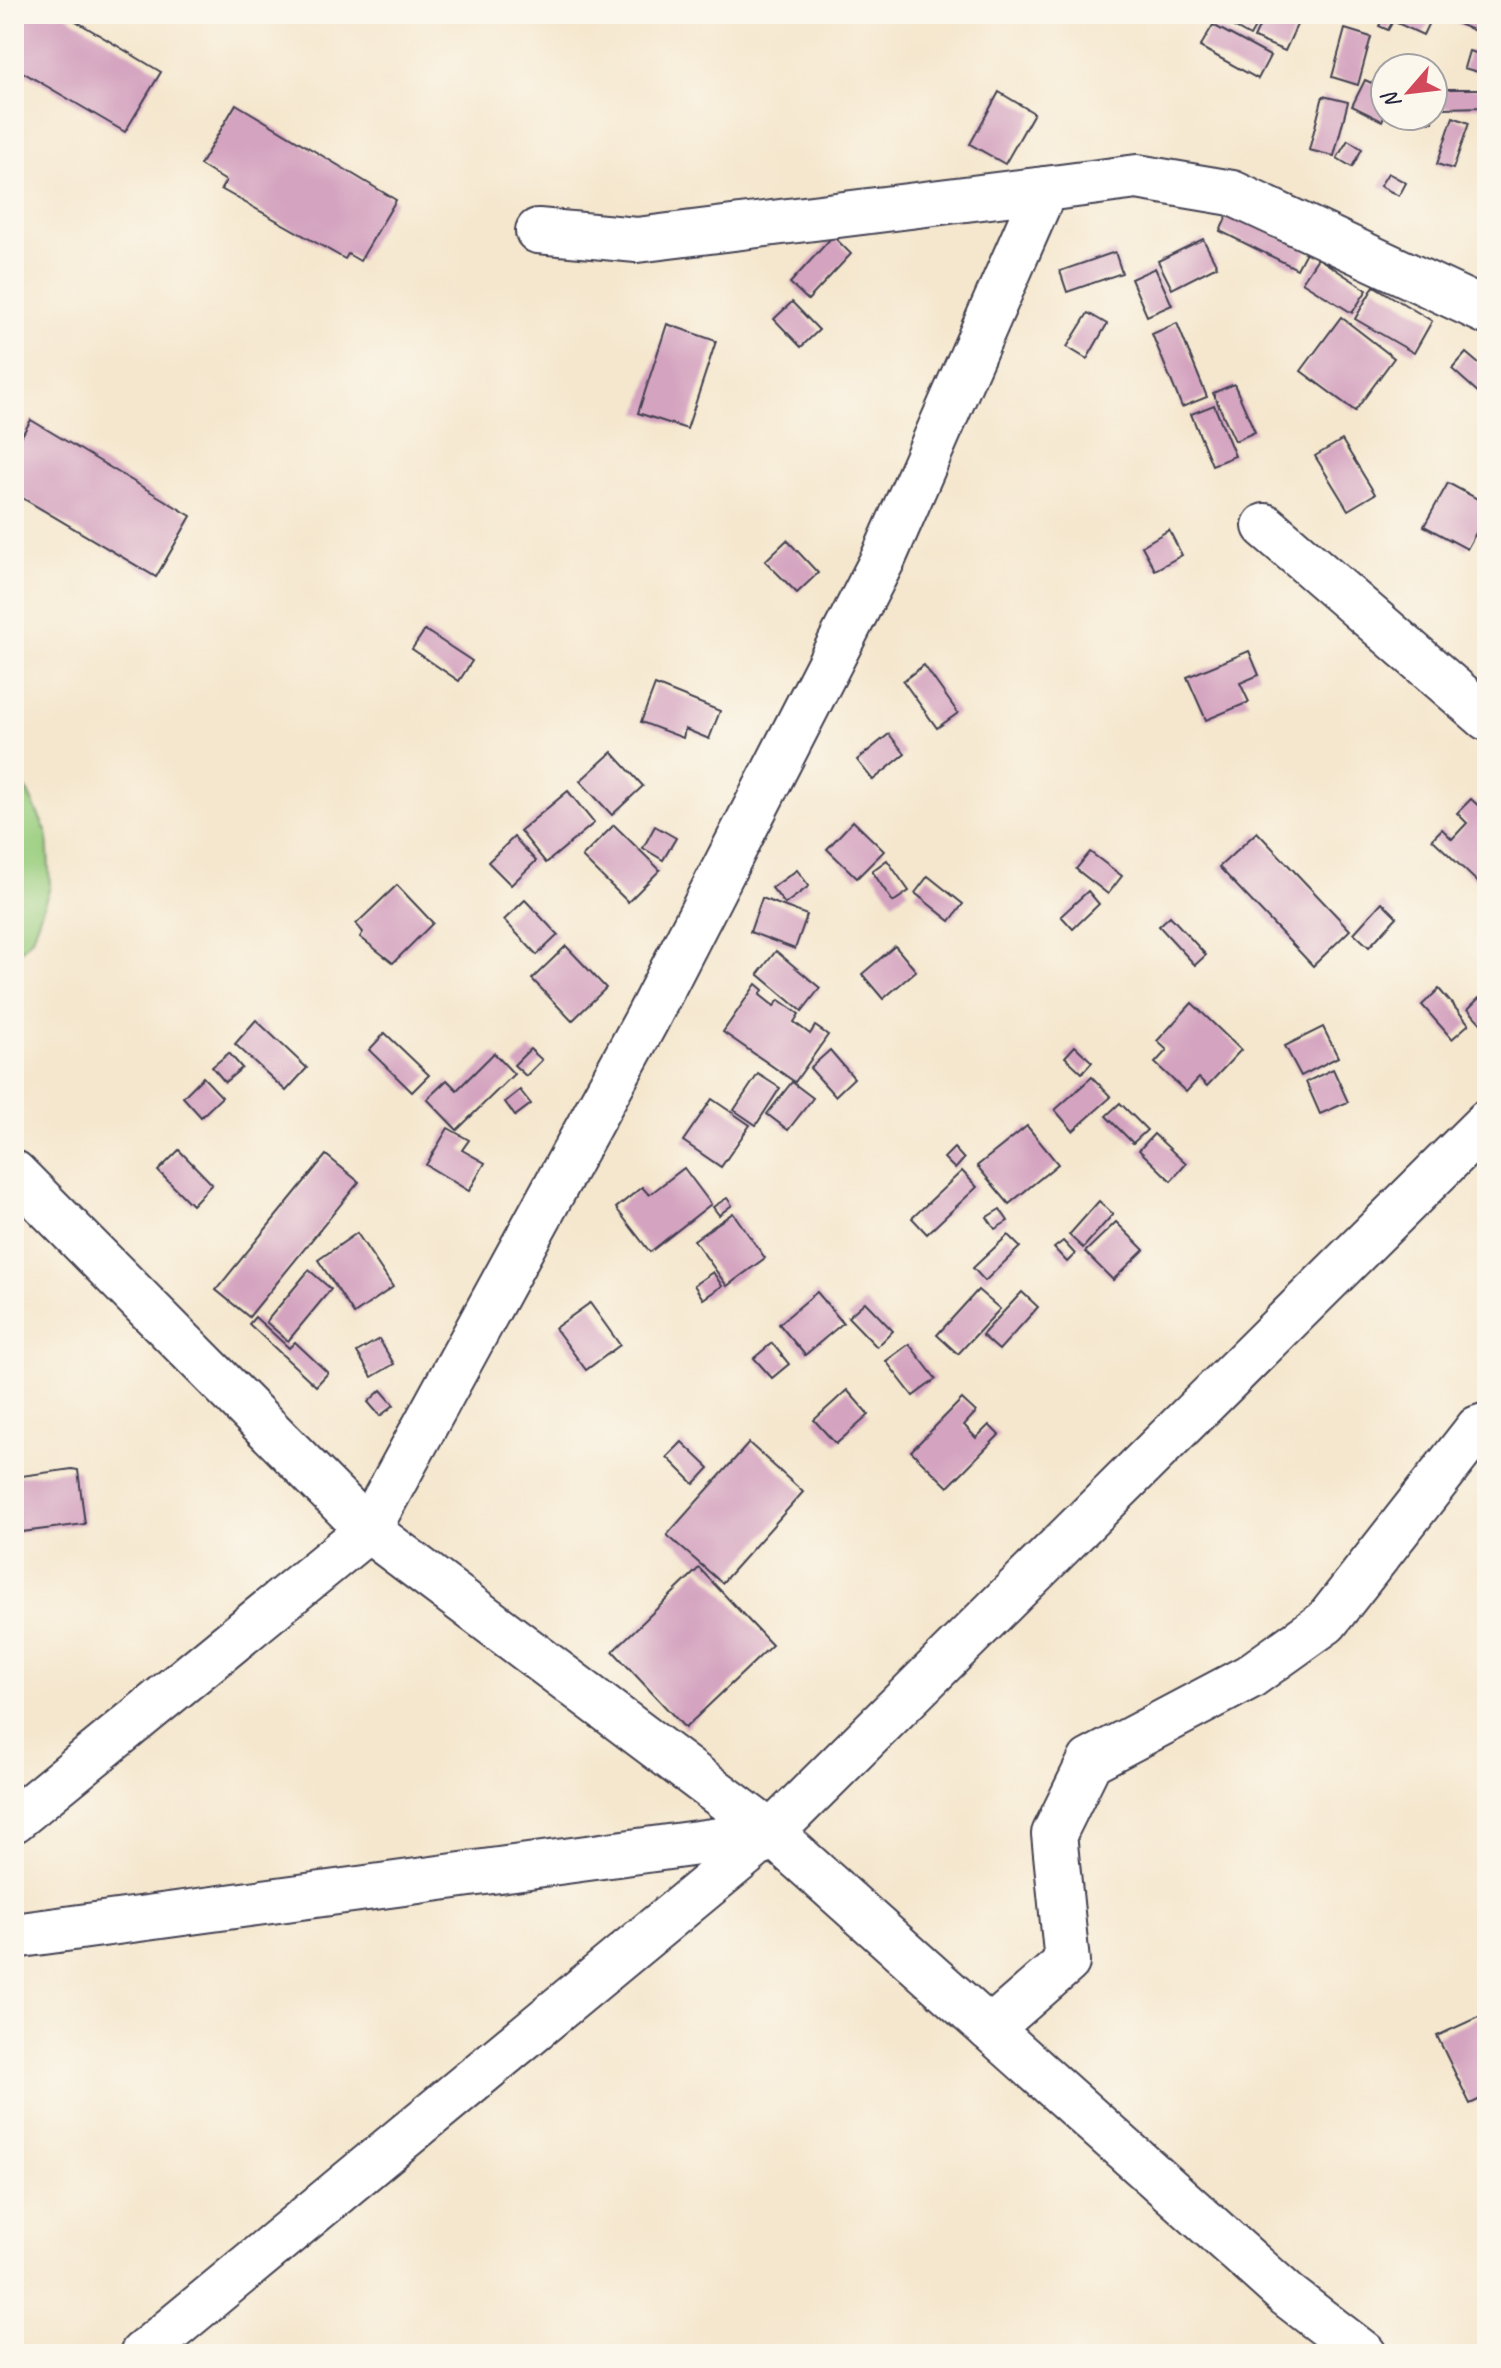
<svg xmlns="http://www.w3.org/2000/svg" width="1501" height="2368" font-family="Caveat,sans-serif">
<rect width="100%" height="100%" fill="#fbf7ec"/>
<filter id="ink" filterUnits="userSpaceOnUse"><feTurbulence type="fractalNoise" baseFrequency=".0125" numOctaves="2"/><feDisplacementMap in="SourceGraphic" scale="16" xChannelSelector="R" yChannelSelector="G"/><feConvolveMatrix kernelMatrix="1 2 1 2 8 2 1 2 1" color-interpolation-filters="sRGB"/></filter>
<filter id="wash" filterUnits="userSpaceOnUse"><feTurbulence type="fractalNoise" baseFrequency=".006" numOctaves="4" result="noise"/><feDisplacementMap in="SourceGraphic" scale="32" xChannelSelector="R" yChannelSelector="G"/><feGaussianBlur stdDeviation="1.8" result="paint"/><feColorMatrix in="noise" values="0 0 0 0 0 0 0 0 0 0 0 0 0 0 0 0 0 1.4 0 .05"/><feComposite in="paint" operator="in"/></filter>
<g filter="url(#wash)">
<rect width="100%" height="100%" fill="#f5e7ce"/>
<polygon fill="#9ace7f" stroke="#5e785d" stroke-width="2" points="14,775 24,784 47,833 50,887 32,938 14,958"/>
<g id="blocks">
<g fill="#d4a3bf">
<polygon points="14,14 64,14 161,72 125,132 14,67"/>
<polygon points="1241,14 1258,22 1250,36 1234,27"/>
<polygon points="1265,14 1302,14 1285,51 1254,38"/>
<polygon points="1385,14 1433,14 1423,35 1393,21 1388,30 1379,26"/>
<polygon points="1446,14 1487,14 1487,36 1444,18"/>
<polygon points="1213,25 1270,56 1258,79 1200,47"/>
<polygon points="1345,29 1371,37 1358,85 1332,77"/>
<polygon points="1469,51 1487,56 1485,74 1464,68"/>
<polygon points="1365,80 1385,89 1385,114 1382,121 1352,106"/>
<polygon points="1443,89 1484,89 1484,107 1444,108"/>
<polygon points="999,92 1034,113 1005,164 970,144"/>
<polygon points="1323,96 1348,102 1334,156 1309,150"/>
<polygon points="236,104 396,200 360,261 348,254 345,259 221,189 226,181 200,165"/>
<polygon points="1401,116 1433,116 1433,122 1401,120"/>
<polygon points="1453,117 1469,123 1453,169 1437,164"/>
<polygon points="1348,140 1362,149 1352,167 1337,158"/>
<polygon points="1388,173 1406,183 1399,196 1380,186"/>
<polygon points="1229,212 1307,250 1297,269 1220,231"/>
<polygon points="833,236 851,254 808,300 790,283"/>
<polygon points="1203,239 1217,266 1172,289 1158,261"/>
<polygon points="1115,252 1122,273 1067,292 1060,271"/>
<polygon points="1318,258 1367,290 1352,313 1302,282"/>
<polygon points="1155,268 1172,305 1147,316 1131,279"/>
<polygon points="1374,286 1432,321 1414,353 1355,319"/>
<polygon points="792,302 819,330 801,347 774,319"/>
<polygon points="1088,313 1107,324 1087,359 1067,347"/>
<polygon points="1341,317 1394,358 1355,411 1301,371"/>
<polygon points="1177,323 1207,397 1182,407 1152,334"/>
<polygon points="667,324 716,341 687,429 638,413"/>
<polygon points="1466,353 1487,371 1487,386 1480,394 1452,369"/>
<polygon points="1234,384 1255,432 1235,441 1213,393"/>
<polygon points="1214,405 1235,456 1212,465 1191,414"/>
<polygon points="31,420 191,516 156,577 14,493 14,449"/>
<polygon points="1342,440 1375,494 1348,510 1315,456"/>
<polygon points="1448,483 1487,504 1487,513 1467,549 1424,526"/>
<polygon points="1169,530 1182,555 1155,570 1142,546"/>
<polygon points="787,540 818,573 797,593 765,561"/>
<polygon points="425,630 472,661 459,681 412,649"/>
<polygon points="1249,651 1259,675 1240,683 1249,702 1206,720 1187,677"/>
<polygon points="924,665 958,713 937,728 903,681"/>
<polygon points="655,685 720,711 709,739 685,729 683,738 641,722"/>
<polygon points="889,734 905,754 873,780 857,760"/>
<polygon points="612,752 643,786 612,815 580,781"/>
<polygon points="568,791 594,823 546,863 520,831"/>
<polygon points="1471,799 1481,808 1487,802 1487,891 1432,839 1442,829 1452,839 1467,823 1457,813"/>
<polygon points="853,821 884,851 857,878 827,849"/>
<polygon points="614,825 660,870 628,902 582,857"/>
<polygon points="655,826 676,838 663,860 643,848"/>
<polygon points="1257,832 1350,930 1313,966 1219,867"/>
<polygon points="514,837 536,861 511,885 488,862"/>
<polygon points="1090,852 1122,876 1108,894 1076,869"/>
<polygon points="887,860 909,891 893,902 872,871"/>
<polygon points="797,870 809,886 785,904 772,888"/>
<polygon points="928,876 963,904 950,921 915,893"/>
<polygon points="397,885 433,923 393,963 360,937 363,932 356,924"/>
<polygon points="1088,891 1099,904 1073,929 1061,916"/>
<polygon points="762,898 807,915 795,949 750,932"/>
<polygon points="525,900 558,935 537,955 504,920"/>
<polygon points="1382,902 1397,917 1369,947 1354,933"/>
<polygon points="1170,916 1206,955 1195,965 1159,926"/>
<polygon points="566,946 606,988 572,1021 532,979"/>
<polygon points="895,946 916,971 883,999 862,974"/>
<polygon points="776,951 820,988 802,1011 758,974"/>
<polygon points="756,984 763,990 760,995 774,1006 779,1000 799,1014 794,1022 810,1034 815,1026 828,1035 795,1082 723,1032"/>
<polygon points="1439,989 1469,1024 1452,1039 1422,1005"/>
<polygon points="1479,998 1487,1007 1487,1025 1484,1027 1468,1009"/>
<polygon points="1192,1003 1241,1050 1207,1086 1199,1078 1186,1092 1155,1063 1167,1050 1157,1041"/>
<polygon points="256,1020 307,1068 286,1091 235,1044"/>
<polygon points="1323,1027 1338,1057 1301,1076 1285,1046"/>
<polygon points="385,1033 429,1075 412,1092 369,1050"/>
<polygon points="1075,1046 1092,1062 1082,1073 1065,1057"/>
<polygon points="530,1049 542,1060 526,1076 514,1065"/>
<polygon points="830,1050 854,1078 835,1096 810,1068"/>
<polygon points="229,1053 242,1068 225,1082 212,1067"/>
<polygon points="494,1053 514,1074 457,1130 427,1099 447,1080 457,1090"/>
<polygon points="1333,1069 1348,1102 1320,1114 1306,1082"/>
<polygon points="758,1074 780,1088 756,1125 734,1110"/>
<polygon points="203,1077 222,1097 201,1117 183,1097"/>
<polygon points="1092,1077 1111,1097 1073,1131 1055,1110"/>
<polygon points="792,1082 813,1098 788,1130 767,1114"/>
<polygon points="520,1090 531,1104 515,1116 505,1102"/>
<polygon points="712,1099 750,1125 721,1167 683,1141"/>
<polygon points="1120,1103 1147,1130 1133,1143 1106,1116"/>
<polygon points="1027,1126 1058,1164 1009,1204 977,1166"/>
<polygon points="448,1128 469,1140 462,1150 485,1163 469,1191 426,1165"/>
<polygon points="1154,1134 1186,1164 1171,1181 1139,1150"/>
<polygon points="954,1148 964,1159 955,1169 944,1158"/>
<polygon points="179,1150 212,1184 192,1205 158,1171"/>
<polygon points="326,1155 359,1182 249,1317 216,1290"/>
<polygon points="684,1168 711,1204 650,1252 616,1208 642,1187 649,1195"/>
<polygon points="962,1171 977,1187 927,1234 912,1218"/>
<polygon points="727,1198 732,1205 719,1215 713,1207"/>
<polygon points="1099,1201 1113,1214 1083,1248 1069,1235"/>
<polygon points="1000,1209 1008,1221 995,1229 987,1217"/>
<polygon points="733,1213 765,1258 727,1286 694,1240"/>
<polygon points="1116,1222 1144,1250 1113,1280 1085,1252"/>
<polygon points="357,1233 393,1287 354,1314 318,1260"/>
<polygon points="1008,1235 1020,1247 985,1281 973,1268"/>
<polygon points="1063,1241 1075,1254 1067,1262 1054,1248"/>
<polygon points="309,1270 331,1289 288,1341 266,1322"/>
<polygon points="713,1272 722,1286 703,1299 694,1285"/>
<polygon points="978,1290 1000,1309 958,1354 937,1335"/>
<polygon points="817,1292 843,1323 805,1355 779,1324"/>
<polygon points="1022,1292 1038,1307 999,1350 982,1335"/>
<polygon points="865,1302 893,1331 877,1347 848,1317"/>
<polygon points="590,1303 620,1345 586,1370 555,1328"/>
<polygon points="255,1317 289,1348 295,1342 328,1373 316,1386 249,1324"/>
<polygon points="379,1339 394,1364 372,1377 357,1352"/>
<polygon points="772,1343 789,1364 772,1378 754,1358"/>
<polygon points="909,1344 936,1379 913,1396 886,1361"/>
<polygon points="381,1390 394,1405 380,1416 368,1402"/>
<polygon points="847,1390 869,1415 836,1444 814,1420"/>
<polygon points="962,1399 976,1412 964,1425 976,1438 989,1425 999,1435 948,1487 911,1451"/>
<polygon points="682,1442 709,1468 694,1484 667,1457"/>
<polygon points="749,1443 803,1492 722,1583 667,1535"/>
<polygon points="72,1469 78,1470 85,1524 14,1533 14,1477"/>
<polygon points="699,1568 772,1645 685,1728 613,1651"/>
<polygon points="1487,2013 1487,2096 1470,2104 1437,2036"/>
</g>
</g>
</g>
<g filter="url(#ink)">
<use href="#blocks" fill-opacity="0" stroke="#424051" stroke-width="2"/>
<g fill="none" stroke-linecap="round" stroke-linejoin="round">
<g stroke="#424051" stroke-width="48">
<g id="minor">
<polyline points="538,231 637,240 1045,189"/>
<polyline points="1265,526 1487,718"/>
<polyline points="14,1173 368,1530 771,1833"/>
<polyline points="14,1820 368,1530 646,1021 883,559 1045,189 1137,177 1232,193 1487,312"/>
<polyline points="14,1936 771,1833"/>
<polyline points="990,2029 1067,1962 1054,1834 1090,1761 1249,1677 1326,1622 1478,1428 1487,1425"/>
<polyline points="142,2354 771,1833"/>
<polyline points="1364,2354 1286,2294 771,1833 1487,1122"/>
</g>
</g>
<use href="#minor" stroke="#fff" stroke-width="44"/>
</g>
</g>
<rect width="1501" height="2368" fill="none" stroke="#fbf7ec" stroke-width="48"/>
<g transform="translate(1409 92) rotate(242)"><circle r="38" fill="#fbf7ec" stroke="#a4a2a5" stroke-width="2"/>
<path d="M0-6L14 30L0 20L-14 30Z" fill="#d1495b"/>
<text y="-12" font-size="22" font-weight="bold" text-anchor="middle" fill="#22223b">N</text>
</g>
</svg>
